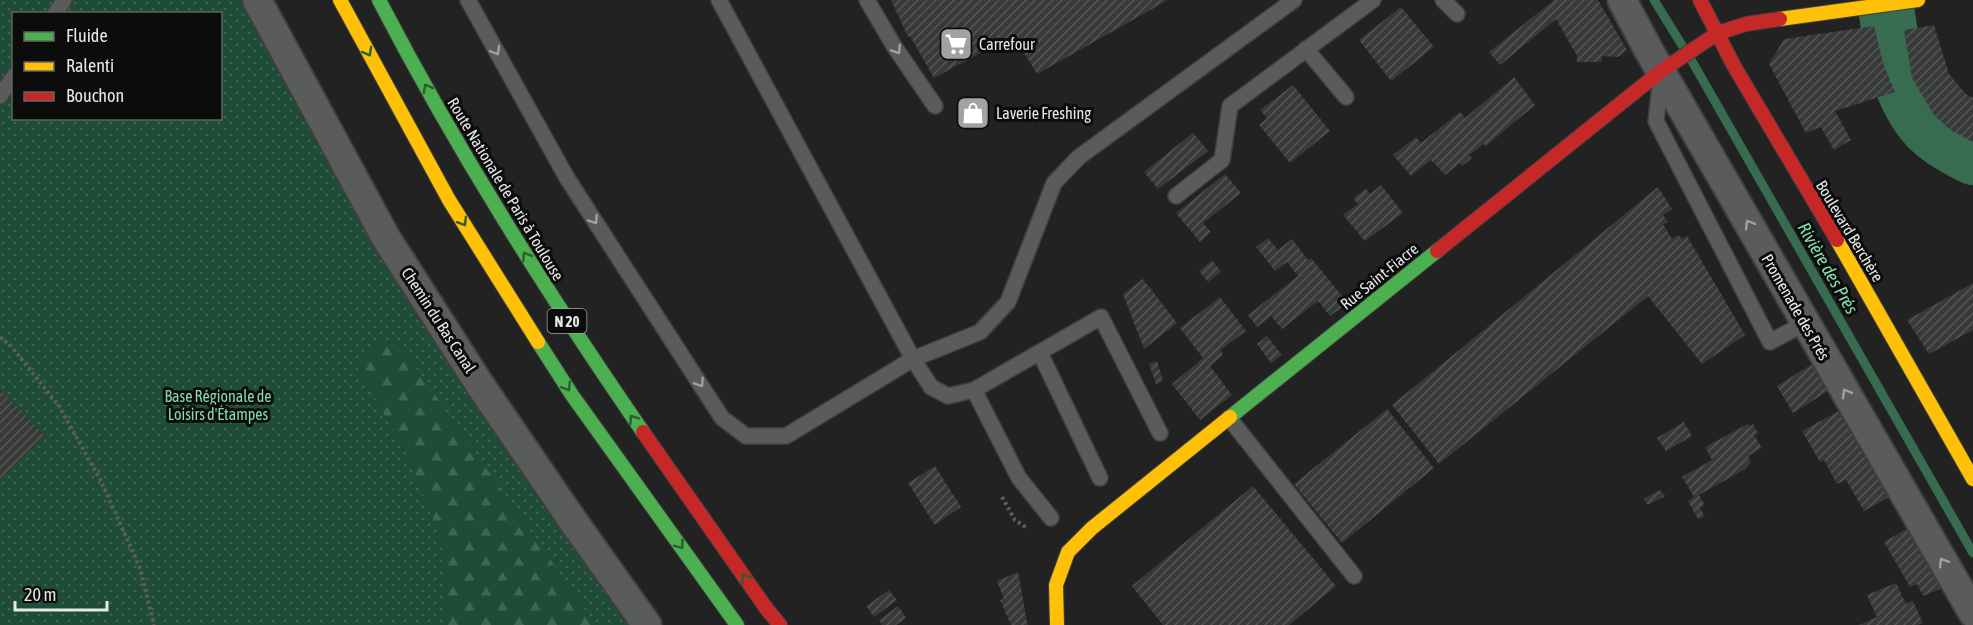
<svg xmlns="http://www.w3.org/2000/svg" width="1973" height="625" font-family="'Asap Condensed',sans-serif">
<defs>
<pattern id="green-dots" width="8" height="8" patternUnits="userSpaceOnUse" patternTransform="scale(1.5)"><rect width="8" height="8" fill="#1e4c36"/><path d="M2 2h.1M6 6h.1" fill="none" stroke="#3f6653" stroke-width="1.8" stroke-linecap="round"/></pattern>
<pattern id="forest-firs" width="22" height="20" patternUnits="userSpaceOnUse" patternTransform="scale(1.5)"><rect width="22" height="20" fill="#1e4c36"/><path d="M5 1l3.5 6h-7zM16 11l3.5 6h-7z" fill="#3f6653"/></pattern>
<pattern id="building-hatch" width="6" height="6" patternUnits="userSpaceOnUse" patternTransform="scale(1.5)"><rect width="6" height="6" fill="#383939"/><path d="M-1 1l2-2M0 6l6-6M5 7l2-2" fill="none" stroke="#555656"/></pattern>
</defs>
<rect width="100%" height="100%" fill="#212221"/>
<path fill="url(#green-dots)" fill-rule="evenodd" d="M0 0H242L323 155 373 244 631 625H0ZM14 14H220V118H14Z"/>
<polygon fill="url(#forest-firs)" points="388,340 412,362 596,625 444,625 441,539 407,455 357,367 365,348"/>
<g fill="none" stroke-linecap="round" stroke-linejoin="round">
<polyline stroke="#376c51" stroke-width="9" points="1654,0 1693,63 1973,553"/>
<path stroke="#376c51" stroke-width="56" d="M1885 0C1891 41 1896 89 1924 123 1936 138 1956 148 1973 157"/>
</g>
<g fill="url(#building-hatch)">
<polygon points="891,0 1168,0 1037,74 1013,35 934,78 910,36 908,37"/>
<polygon points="1554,0 1598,0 1627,50 1618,57 1602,56 1602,62 1577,62 1577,56 1556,19 1500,65 1489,52"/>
<polygon points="1401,7 1434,47 1391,81 1359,40"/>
<polygon points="1934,25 1949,74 1966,94 1973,98 1973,142 1950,130 1934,115 1912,78 1904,30"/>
<polygon points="1874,26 1884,66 1895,92 1835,111 1851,140 1834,150 1821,127 1806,133 1769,64 1784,39"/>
<polygon points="1514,77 1535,105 1486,146 1484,144 1469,155 1472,158 1462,166 1460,163 1445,175 1431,160 1411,176 1393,155 1416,137 1421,143 1460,112 1465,118"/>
<polygon points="1293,85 1330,131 1290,163 1259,125 1267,118 1260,110"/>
<polygon points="1193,133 1208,151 1158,189 1144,172"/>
<polygon points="1225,174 1241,193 1203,223 1211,232 1200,242 1176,213"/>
<polygon points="1381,185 1403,213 1365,241 1343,215 1358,204 1353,198 1366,189 1370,194"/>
<polygon points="1658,187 1672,209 1663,215 1668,222 1663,224 1672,239 1678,235 1682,239 1687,236 1745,335 1702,364 1648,296 1439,464 1392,405"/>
<polygon points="1268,238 1278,250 1292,239 1308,260 1311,258 1348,303 1330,316 1318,301 1282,329 1271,316 1257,327 1248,315 1298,276 1287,262 1275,271 1256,247"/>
<polygon points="1212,260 1221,272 1208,282 1199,271"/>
<polygon points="1143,279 1177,323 1144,349 1123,294"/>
<polygon points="1973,283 1973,330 1929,354 1907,320"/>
<polygon points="1220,297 1246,331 1220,350 1223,355 1210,366 1232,395 1200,420 1172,384 1203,358 1180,328"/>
<polygon points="1267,336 1282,355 1271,363 1257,344"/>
<polygon points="1157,361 1163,381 1156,384 1149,364"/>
<polygon points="1812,364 1828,391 1793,413 1777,386"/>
<polygon points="0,389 45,436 0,479"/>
<polygon points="1387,409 1434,468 1342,543 1294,484"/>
<polygon points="1839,411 1889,497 1864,511 1846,480 1837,484 1824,460 1820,462 1802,431"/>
<polygon points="1684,422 1692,436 1666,451 1657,438"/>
<polygon points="1748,424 1750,426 1753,424 1758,433 1754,435 1762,448 1748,456 1751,462 1745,469 1699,495 1705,505 1700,508 1705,517 1698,519 1688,501 1694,497 1682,477 1712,460 1705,447"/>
<polygon points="935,466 961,507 935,525 908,483"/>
<polygon points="1253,486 1336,586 1289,625 1163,625 1132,586"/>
<polygon points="1660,490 1665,496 1648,505 1643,499"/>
<polygon points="1908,528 1943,588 1923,596 1917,584 1910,587 1884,542"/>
<polygon points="1018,572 1027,622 1028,625 1011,625 1000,600 1004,599 997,581"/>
<polygon points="1896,583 1906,604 1913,601 1923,623 1918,625 1859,625 1877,617 1867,595"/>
<polygon points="889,590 897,600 874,617 866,606"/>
<polygon points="898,606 906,618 896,625 882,625 879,620"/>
</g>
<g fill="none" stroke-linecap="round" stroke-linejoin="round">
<g stroke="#3f3f3f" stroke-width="18">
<g id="lane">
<polyline points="468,0 567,178 722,418 746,436 786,436 913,359 980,332 1008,302 1054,183 1079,157 1294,0"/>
<polyline points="719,0 913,359 931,387 948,396 974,390 1101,317 1160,433"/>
<polyline points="867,0 894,46 935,106"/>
<polyline points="1443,0 1457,14"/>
<polyline points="55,14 64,0"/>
<polyline points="1306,49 1346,97"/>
<polyline points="1661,77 1656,121 1770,342 1805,323"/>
<polyline points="0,96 14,76"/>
<polyline points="1176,196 1222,160 1230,106 1373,0"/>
<polyline points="1040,353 1100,478"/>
<polyline points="974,390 1019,478 1051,518"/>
<polyline points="1229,418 1354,576"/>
</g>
</g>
<g stroke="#3f3f3f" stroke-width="32">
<g id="street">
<polyline points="257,0 386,238 480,385 573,521 647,625"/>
<polyline points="1622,0 1648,49 1973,613"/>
</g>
</g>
<g stroke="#3f3f3f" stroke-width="16">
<g id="fast">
<path d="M379 0C458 152 546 291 643 432"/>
<polyline points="538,342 572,395 737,625"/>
<polyline points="1230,417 1437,251"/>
</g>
</g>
<g stroke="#3f3f3f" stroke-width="16">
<g id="slow">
<polyline points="340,0 449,200 538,342"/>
<polyline points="1780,19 1918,0"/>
<polyline points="1837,240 1973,479"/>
<polyline points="1057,625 1056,585 1068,552 1092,528 1230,417"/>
</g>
</g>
<g stroke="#3f3f3f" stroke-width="16">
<g id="jam">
<polyline points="1700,0 1734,66 1837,240"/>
<polyline points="1437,251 1661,71 1718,33 1746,24 1780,19"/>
<polyline points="643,432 766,608 780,625"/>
</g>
</g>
<g stroke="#5c5d5c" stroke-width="4" stroke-dasharray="3 3" stroke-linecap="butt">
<polyline points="0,337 11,346 59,406 101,481 140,568 154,625"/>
<polyline points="1002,497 1015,520 1027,528"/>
</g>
<use href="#lane" stroke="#5a5b5b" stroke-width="15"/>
<use href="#street" stroke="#5a5b5b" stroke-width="28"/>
<use href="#fast" stroke="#4caf50" stroke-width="14"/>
<use href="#slow" stroke="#ffc107" stroke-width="14"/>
<use href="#jam" stroke="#c62828" stroke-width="14"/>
</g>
<defs><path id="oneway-chevron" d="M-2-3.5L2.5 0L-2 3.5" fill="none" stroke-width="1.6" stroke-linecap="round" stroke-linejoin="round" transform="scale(1.5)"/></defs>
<g stroke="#a0a2a1">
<use href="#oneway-chevron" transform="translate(897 50) rotate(57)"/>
<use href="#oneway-chevron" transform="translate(496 51) rotate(60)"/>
<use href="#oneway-chevron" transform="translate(594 220) rotate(57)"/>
<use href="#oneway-chevron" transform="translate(1749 224) rotate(-120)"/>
<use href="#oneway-chevron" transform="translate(700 383) rotate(57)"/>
<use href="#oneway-chevron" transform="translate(1846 393) rotate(-120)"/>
<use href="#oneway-chevron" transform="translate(1943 562) rotate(-121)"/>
</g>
<g stroke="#2c5e2e">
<use href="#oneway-chevron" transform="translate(368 52) rotate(61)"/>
<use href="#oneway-chevron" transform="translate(427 88) rotate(-118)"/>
<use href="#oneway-chevron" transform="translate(463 222) rotate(58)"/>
<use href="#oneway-chevron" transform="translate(526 256) rotate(-122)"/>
<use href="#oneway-chevron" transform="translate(567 387) rotate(58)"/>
<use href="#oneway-chevron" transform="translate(633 419) rotate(-125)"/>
<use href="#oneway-chevron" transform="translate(680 545) rotate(54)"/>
<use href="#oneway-chevron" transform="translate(745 578) rotate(-125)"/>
</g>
<defs>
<g id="supermarket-square" transform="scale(1.725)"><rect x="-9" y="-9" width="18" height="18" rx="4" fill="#a1a3a2" stroke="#0b0c0b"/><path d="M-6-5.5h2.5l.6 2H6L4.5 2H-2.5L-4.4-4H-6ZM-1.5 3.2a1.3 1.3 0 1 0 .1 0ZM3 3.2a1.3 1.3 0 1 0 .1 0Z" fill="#fff"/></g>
<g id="shop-square" transform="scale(1.725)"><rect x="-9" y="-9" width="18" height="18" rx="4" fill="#a1a3a2" stroke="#0b0c0b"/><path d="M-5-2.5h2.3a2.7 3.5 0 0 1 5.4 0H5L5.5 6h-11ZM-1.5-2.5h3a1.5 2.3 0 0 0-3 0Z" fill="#fff"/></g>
</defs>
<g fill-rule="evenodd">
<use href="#supermarket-square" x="956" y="44"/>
<use href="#shop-square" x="973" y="113"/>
</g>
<g text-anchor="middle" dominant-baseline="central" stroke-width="6" stroke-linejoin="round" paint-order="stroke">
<rect fill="#0b0c0b" stroke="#a4a6a5" stroke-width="1.5" x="547.5" y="309" width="39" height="24" rx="4.5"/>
<g font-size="15" font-weight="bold" fill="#e6e8e7">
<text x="567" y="321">N 20</text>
</g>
<g font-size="16" fill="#e6e8e7" stroke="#0b0c0b" text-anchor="start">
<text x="979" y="44">Carrefour</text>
<text x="996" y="113">Laverie Freshing</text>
</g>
<g font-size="16" fill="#e6e8e7" stroke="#0b0c0b">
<text transform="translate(506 189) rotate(59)">Route Nationale de Paris à Toulouse</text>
<text transform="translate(1850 231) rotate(59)">Boulevard Berchère</text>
<text transform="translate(1379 276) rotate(-39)">Rue Saint-Fiacre</text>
<text transform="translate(1796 307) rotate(60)">Promenade des Prés</text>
<text transform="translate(439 320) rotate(57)">Chemin du Bas Canal</text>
</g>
<g font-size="16" fill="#84dbae" stroke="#0b0c0b">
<text x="218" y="396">Base Régionale de<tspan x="218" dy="18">Loisirs d'Étampes</tspan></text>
</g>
<g font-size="18" font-style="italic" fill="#86deb0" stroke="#0b0c0b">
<text transform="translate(1828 268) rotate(60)">Rivière des Prés</text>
</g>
</g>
<rect x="12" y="12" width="210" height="108" fill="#0b0c0b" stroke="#636463" stroke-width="1.5"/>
<rect x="24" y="32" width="30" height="9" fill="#4caf50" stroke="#636463" stroke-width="1.5"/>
<text x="66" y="42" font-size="18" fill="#e6e8e7">Fluide</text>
<rect x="24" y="62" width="30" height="9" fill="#ffc107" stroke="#636463" stroke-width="1.5"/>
<text x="66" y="72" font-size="18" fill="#e6e8e7">Ralenti</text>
<rect x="24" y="92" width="30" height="9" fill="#c62828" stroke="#636463" stroke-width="1.5"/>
<text x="66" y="102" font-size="18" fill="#e6e8e7">Bouchon</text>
<path d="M15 601v9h92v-9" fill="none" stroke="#e6e8e7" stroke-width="3"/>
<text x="24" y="601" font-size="18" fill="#e6e8e7" stroke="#0b0c0b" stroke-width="4.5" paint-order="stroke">20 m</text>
</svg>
